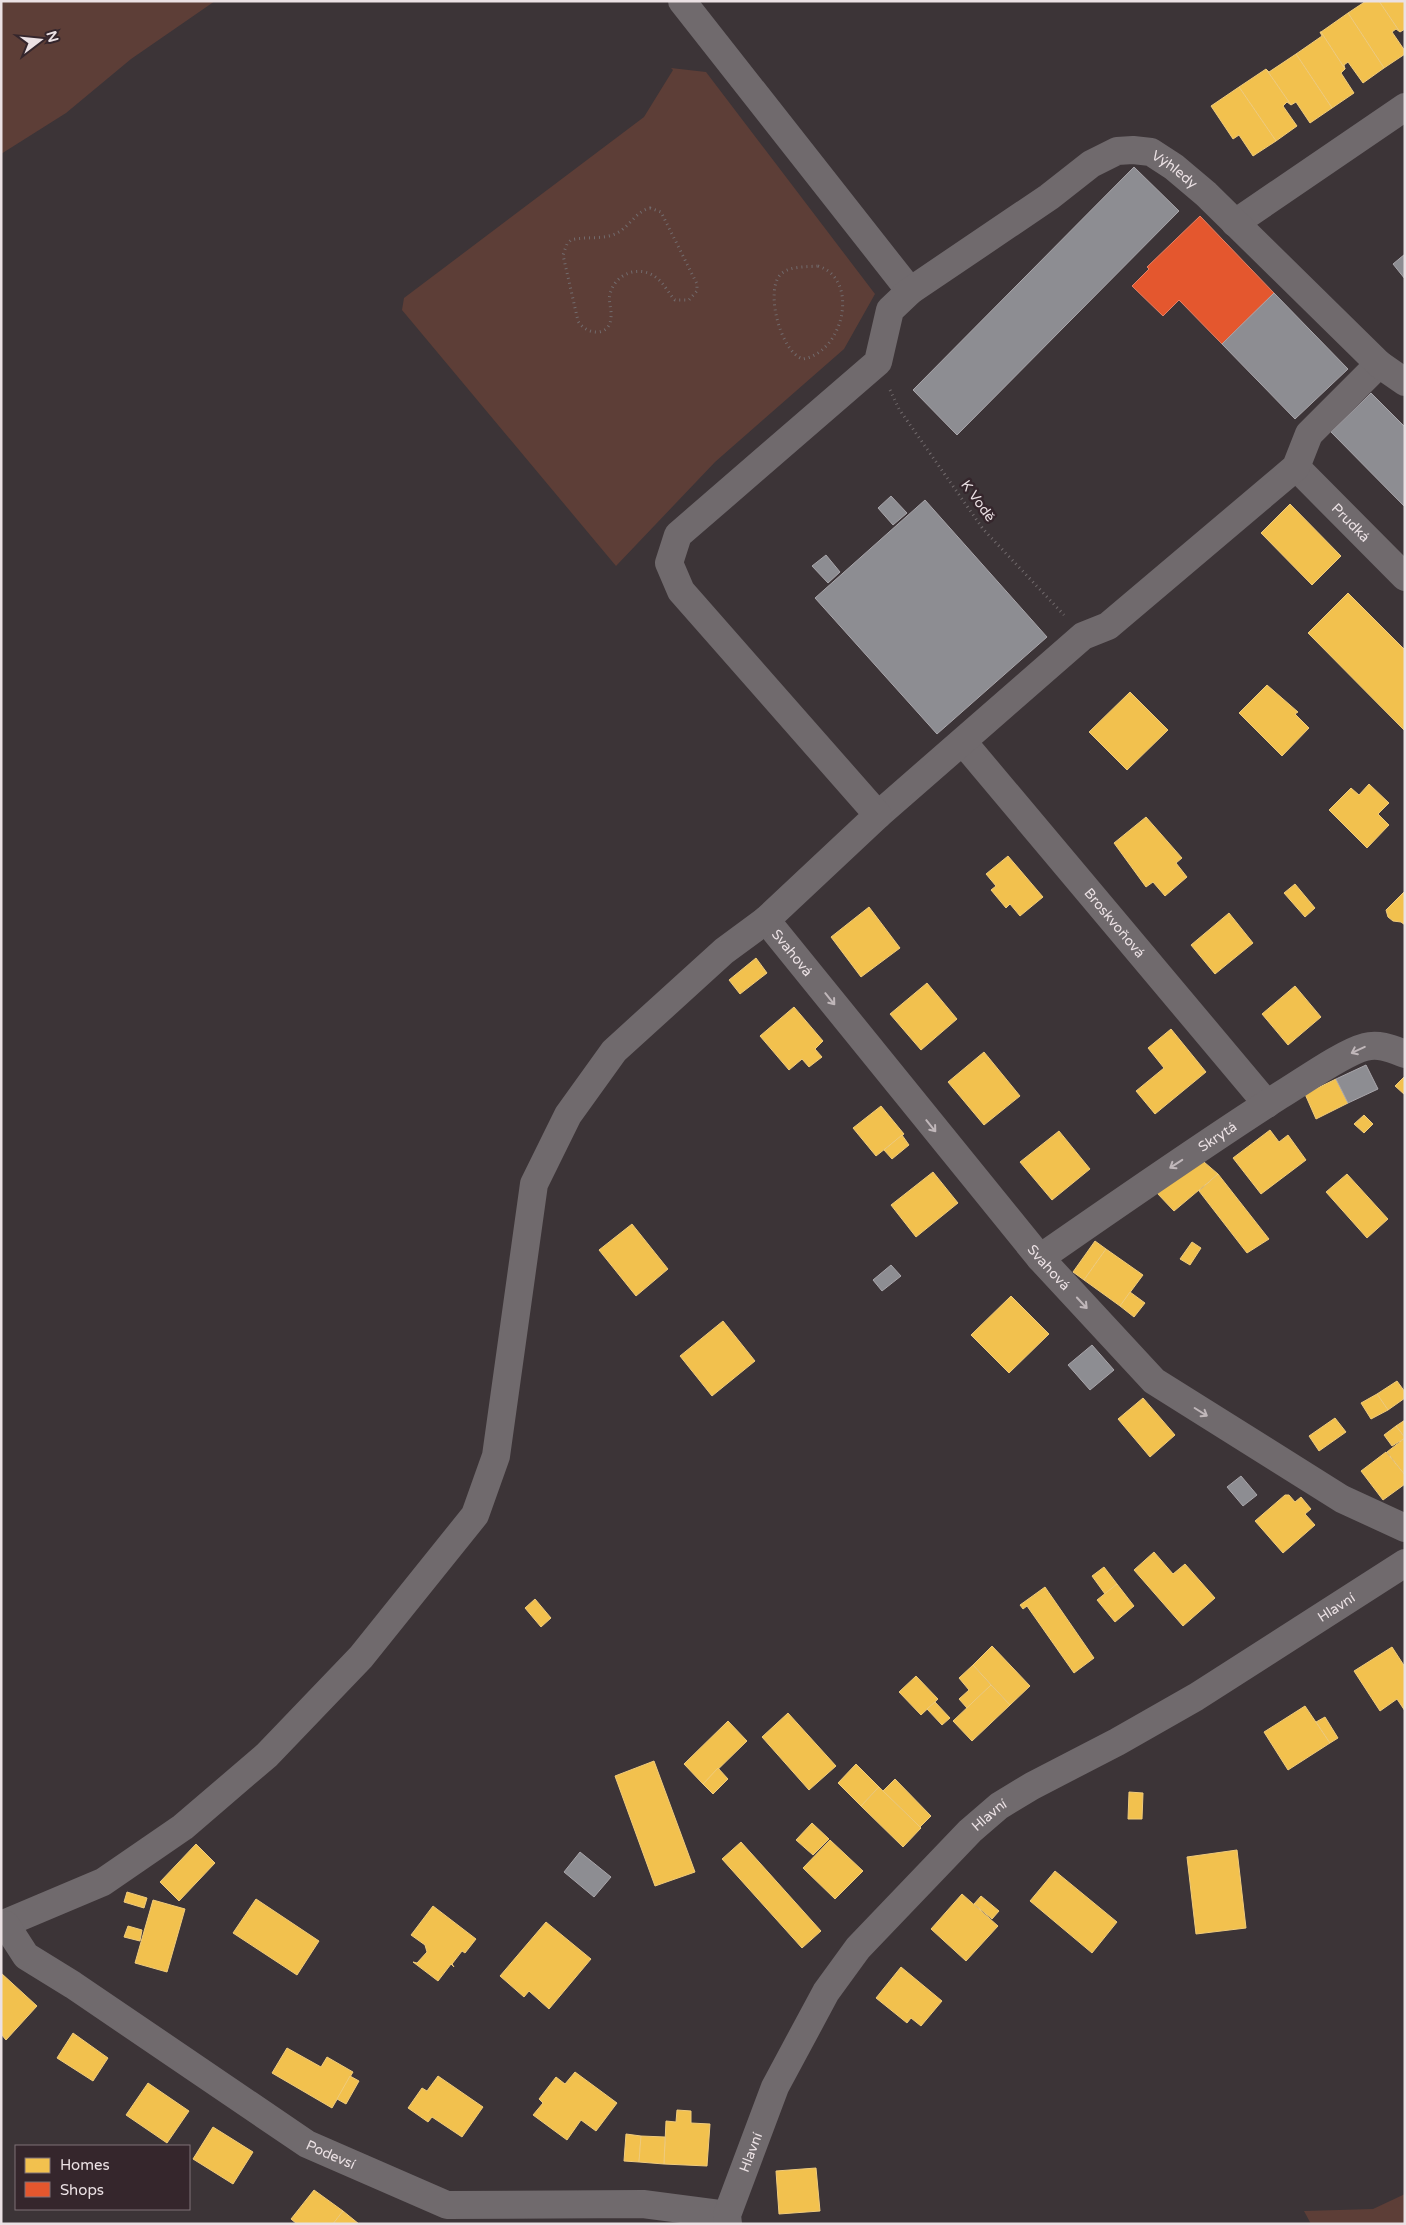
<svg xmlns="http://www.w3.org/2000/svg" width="1406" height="2225" font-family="'Varela Round',sans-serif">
<rect width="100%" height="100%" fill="#3c3437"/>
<g fill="#5d3e37">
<polygon points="1,1 215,1 131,59 66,113 1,154"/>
<polygon points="671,68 706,72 875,294 844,349 715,462 616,566 402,310 404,298 644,117 673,70"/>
<polygon points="1405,2194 1405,2224 1311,2224 1304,2211 1373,2209"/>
</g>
<g fill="#f2c14e" stroke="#f0cb7b">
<polygon points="1366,1 1379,1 1400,32 1396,29 1392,32 1405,51 1405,54 1384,68 1348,13"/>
<polygon points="1379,1 1405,1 1405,29 1400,32"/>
<polygon points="1348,13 1384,68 1363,83 1348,62 1344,65 1345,69 1321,32"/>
<polygon points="1320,32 1321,32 1345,69 1341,73 1354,93 1332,108 1296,54 1322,36"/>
<polygon points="1296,54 1332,108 1310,123 1296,102 1291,105 1266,69 1269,72"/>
<polygon points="1266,69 1291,105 1287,102 1283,106 1297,126 1276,141 1239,87"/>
<polygon points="1239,87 1276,141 1253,156 1239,135 1233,139 1211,106"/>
<polygon points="1290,504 1341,556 1312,585 1261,533"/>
<polygon points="1348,593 1405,650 1405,731 1308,633"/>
<polygon points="1267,685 1298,712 1295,714 1309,728 1282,756 1239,713"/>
<polygon points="1130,692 1168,730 1127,770 1089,732"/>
<polygon points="1369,784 1389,803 1378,814 1389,825 1367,848 1329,810 1351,788 1359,795"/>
<polygon points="1146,817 1182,858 1176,863 1187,877 1165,896 1153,882 1146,887 1114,843"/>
<polygon points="1008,856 1043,897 1020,916 1010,904 1006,908 991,890 996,886 986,874"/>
<polygon points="1295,884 1315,908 1305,917 1284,893"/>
<polygon points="1405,891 1405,925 1401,922 1393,921 1388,917 1386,910"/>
<polygon points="869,907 900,948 861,977 831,937"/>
<polygon points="1229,913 1253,943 1215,974 1191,945"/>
<polygon points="756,958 767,973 740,994 729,980"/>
<polygon points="927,983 957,1019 921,1050 890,1014"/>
<polygon points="1295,986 1321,1017 1288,1045 1262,1014"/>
<polygon points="794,1007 823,1041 815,1049 822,1057 809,1067 802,1059 789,1070 760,1036"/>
<polygon points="1171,1029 1206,1072 1155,1114 1136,1091 1164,1068 1148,1048"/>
<polygon points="984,1052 1020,1096 984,1125 948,1082"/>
<polygon points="1405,1076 1405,1095 1395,1086"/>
<polygon points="1336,1079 1348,1103 1316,1119 1305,1094"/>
<polygon points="881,1106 904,1134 876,1156 853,1128"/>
<polygon points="1364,1115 1373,1124 1364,1133 1354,1124"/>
<polygon points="1270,1130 1279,1142 1288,1135 1306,1160 1261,1194 1233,1158"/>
<polygon points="1059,1131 1090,1169 1052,1200 1020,1162"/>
<polygon points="902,1135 909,1145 892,1159 884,1150"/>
<polygon points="1197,1156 1218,1174 1174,1211 1157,1193"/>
<polygon points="933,1172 958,1203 916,1237 891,1205"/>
<polygon points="1218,1174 1269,1239 1247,1253 1199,1191"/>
<polygon points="1347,1174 1388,1219 1367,1238 1326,1192"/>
<polygon points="632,1224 668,1269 636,1296 599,1250"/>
<polygon points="1095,1241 1106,1249 1084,1280 1073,1272"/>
<polygon points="1192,1242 1201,1248 1190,1265 1180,1259"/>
<polygon points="1106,1249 1143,1275 1120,1306 1084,1280"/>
<polygon points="1130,1292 1145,1303 1134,1317 1120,1306"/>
<polygon points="1011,1296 1049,1334 1009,1373 971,1335"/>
<polygon points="723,1321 755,1361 712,1396 680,1356"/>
<polygon points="1397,1381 1405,1392 1405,1398 1388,1410 1377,1394"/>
<polygon points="1377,1394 1388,1410 1371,1419 1361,1403"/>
<polygon points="1143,1398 1175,1435 1150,1457 1118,1419"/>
<polygon points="1335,1418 1346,1432 1319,1451 1309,1436"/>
<polygon points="1405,1420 1405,1437 1396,1426"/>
<polygon points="1396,1426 1405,1438 1392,1446 1384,1435"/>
<polygon points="1405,1438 1405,1475 1387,1452"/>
<polygon points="1386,1452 1405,1475 1405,1484 1383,1500 1361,1471"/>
<polygon points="1285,1495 1289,1495 1295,1502 1301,1497 1311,1509 1305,1514 1315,1525 1283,1553 1255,1521"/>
<polygon points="1154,1552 1173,1574 1185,1564 1215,1598 1183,1626 1134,1570"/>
<polygon points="1104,1567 1117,1584 1105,1594 1092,1576"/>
<polygon points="1117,1584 1134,1606 1115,1622 1097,1600"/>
<polygon points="1045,1587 1094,1658 1074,1673 1027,1606 1023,1609 1020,1605"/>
<polygon points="535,1599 551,1618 541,1627 525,1608"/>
<polygon points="992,1646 1030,1686 1010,1705 973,1665"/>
<polygon points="1392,1647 1405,1667 1405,1711 1397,1699 1380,1711 1354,1671"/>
<polygon points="973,1665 991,1685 967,1708 959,1699 969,1690 959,1678"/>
<polygon points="916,1676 938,1699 921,1715 899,1692"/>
<polygon points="991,1685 1010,1705 972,1741 953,1721"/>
<polygon points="935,1702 950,1718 942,1725 927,1709"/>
<polygon points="1305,1706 1330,1743 1288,1770 1264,1732"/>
<polygon points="788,1713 836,1766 809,1790 762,1737"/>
<polygon points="1325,1717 1338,1738 1330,1743 1316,1722"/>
<polygon points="728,1721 747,1741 703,1784 684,1764"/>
<polygon points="654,1761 695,1872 655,1886 615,1776"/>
<polygon points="856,1764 879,1787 861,1806 838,1783"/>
<polygon points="718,1768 728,1779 713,1794 703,1784"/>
<polygon points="895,1779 931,1816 920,1827 883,1791"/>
<polygon points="879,1787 921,1828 903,1847 861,1806"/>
<polygon points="1129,1792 1143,1793 1142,1819 1128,1819"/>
<polygon points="812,1823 829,1839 813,1855 796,1840"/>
<polygon points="830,1840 863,1871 835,1899 803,1868"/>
<polygon points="741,1842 821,1931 802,1948 722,1859"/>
<polygon points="196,1844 215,1863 179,1901 160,1882"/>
<polygon points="1237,1850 1246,1928 1196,1934 1187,1857"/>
<polygon points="1055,1871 1117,1922 1092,1953 1030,1901"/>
<polygon points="127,1892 147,1898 144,1908 124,1902"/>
<polygon points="962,1894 998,1926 966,1961 931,1929"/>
<polygon points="981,1896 999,1911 992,1919 974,1904"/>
<polygon points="256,1899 319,1941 297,1975 233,1933"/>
<polygon points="153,1900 185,1909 167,1972 135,1963"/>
<polygon points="433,1906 476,1939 465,1953 462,1951 452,1964 454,1967 451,1964 438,1981 413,1962 417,1963 427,1952 425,1945 411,1935"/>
<polygon points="546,1922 591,1959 549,2009 529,1991 524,1997 500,1976"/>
<polygon points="128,1926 142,1930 140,1941 124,1937"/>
<polygon points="901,1967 942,2001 921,2026 911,2018 907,2023 876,1998"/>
<polygon points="1,1973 37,2006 6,2040 1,2034"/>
<polygon points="73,2033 108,2058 93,2081 57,2058"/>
<polygon points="287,2048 321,2067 327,2057 353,2072 332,2108 272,2073"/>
<polygon points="575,2072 617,2103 596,2131 581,2120 567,2140 533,2115 543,2103 539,2099 556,2077 565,2084"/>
<polygon points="350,2076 359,2081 346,2104 337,2099"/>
<polygon points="438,2076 483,2107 462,2137 432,2117 428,2122 408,2108 422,2088 427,2091"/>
<polygon points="148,2083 189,2111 167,2143 126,2115"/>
<polygon points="677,2110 691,2111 691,2123 710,2124 707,2166 664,2164 666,2121 676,2122"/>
<polygon points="213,2127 253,2152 233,2184 193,2159"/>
<polygon points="626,2134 641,2136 639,2162 624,2161"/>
<polygon points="641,2136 665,2137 664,2164 639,2162"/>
<polygon points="816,2168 820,2211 779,2214 776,2171"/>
<polygon points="314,2190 343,2211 333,2224 297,2224 291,2219"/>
<polygon points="343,2211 359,2224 333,2224"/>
</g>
<polygon fill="#e4572e" stroke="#e68065" points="1200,216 1274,293 1222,344 1179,300 1163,316 1132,286 1149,269 1147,267"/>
<g fill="#8d8d92" stroke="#a9a6ab">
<polygon points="1134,167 1179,211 957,435 913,390"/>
<polygon points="1405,254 1405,279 1393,264"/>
<polygon points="1274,293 1348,369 1295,419 1222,344"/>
<polygon points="1371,393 1405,427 1405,507 1331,432"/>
<polygon points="891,496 907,513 893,525 878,508"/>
<polygon points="925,500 1047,637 937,734 815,598"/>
<polygon points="826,555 840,572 828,583 812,566"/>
<polygon points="1366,1065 1378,1089 1348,1103 1336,1079"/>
<polygon points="891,1265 901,1276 882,1291 873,1280"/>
<polygon points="1092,1345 1114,1370 1090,1390 1068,1365"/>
<polygon points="1241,1476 1257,1495 1243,1506 1227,1487"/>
<polygon points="580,1852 611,1877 594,1897 564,1872"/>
</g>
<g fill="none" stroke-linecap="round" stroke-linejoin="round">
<g stroke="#726b6d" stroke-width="3" stroke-dasharray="1 4" stroke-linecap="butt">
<path d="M650 208 661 212 697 284V291L689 300H675C669 294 665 285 658 279 643 265 618 271 611 291 607 300 612 308 611 317 610 338 586 335 578 321L563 255 567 244 571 240C586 236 600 240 615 234 629 228 636 211 650 208Z"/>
<path d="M818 266C860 279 844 352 803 359 781 353 764 290 781 274 789 266 807 267 818 266Z"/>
<polyline points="890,390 899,409 983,529 1064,615"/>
</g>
<g stroke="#706a6d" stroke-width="28">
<polyline points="682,1 910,291"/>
<polyline points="1235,223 1405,107"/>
<path id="s1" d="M1296 467 1405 577"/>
<path id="s2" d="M963 742 1267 1104"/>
<polyline points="878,815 1083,636 1108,626 1296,467 1309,434 1379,364"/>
<path id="s3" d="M766 920 1040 1258 1154 1381 1342 1499 1405 1528"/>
<path id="s4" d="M1040 1258C1119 1203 1198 1148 1279 1096 1301 1083 1342 1053 1365 1047 1379 1043 1392 1049 1405 1054"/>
<path id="s5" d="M1 1925 103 1882 183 1827 267 1755 361 1657 475 1515 496 1456 534 1184 568 1115 614 1051 724 951 766 920 878 815 681 591 669 563 678 535 878 362 890 310 910 291 1049 197 1091 164 1117 151 1133 150 1151 152 1174 167 1206 194 1379 364 1405 382"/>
<path id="s6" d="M6 1925 26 1956 73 1985 307 2144 447 2205 643 2204 727 2215"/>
<path id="s7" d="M728 2224 727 2215 775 2087 826 1992 858 1948 970 1831 999 1806 1032 1786 1117 1742 1196 1697 1405 1563"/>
</g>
</g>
<defs><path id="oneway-shaft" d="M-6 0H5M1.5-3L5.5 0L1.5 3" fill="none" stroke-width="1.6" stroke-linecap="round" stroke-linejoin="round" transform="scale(1.25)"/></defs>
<g stroke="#c0b7ba">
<use href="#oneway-shaft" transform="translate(830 999) rotate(51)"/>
<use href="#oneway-shaft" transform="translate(1358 1050) rotate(155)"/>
<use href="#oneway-shaft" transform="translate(931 1126) rotate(51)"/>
<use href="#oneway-shaft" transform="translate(1176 1164) rotate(147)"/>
<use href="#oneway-shaft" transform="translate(1082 1303) rotate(47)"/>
<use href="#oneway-shaft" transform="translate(1201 1412) rotate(32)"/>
</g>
<g text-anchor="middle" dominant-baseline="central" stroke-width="5" stroke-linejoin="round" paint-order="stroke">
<g font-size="14" fill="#ebe1e4" stroke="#35262c">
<text stroke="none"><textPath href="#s5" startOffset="2501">Výhledy</textPath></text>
<text transform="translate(978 501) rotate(54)">K Vodě</text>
<text stroke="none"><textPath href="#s1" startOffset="78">Prudká</textPath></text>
<text stroke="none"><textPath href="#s2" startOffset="236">Broskvoňová</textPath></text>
<text stroke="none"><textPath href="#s3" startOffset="42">Svahová</textPath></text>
<text stroke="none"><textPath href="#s4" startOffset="215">Skrytá</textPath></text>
<text stroke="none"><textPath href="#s3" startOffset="448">Svahová</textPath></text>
<text stroke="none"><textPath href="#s7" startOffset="900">Hlavní</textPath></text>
<text stroke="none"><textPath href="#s7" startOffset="495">Hlavní</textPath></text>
<text stroke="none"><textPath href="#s7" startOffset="76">Hlavní</textPath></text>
<text stroke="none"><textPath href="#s6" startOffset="401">Podevsí</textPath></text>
</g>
</g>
<rect width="1406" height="2225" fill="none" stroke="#ebe1e4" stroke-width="5"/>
<rect x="15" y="2145" width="175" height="65" fill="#35262c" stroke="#7e7176"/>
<rect x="25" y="2158" width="25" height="15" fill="#f2c14e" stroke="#7e7176"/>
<text x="60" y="2170" font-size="15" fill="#ebe1e4">Homes</text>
<rect x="25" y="2182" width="25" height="15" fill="#e4572e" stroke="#7e7176"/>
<text x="60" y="2195" font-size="15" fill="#ebe1e4">Shops</text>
<g transform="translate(40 40) rotate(74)" stroke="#35262c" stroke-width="4" paint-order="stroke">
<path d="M0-4L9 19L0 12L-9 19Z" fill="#ebe1e4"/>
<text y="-8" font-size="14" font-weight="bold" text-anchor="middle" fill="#ebe1e4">N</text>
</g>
</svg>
